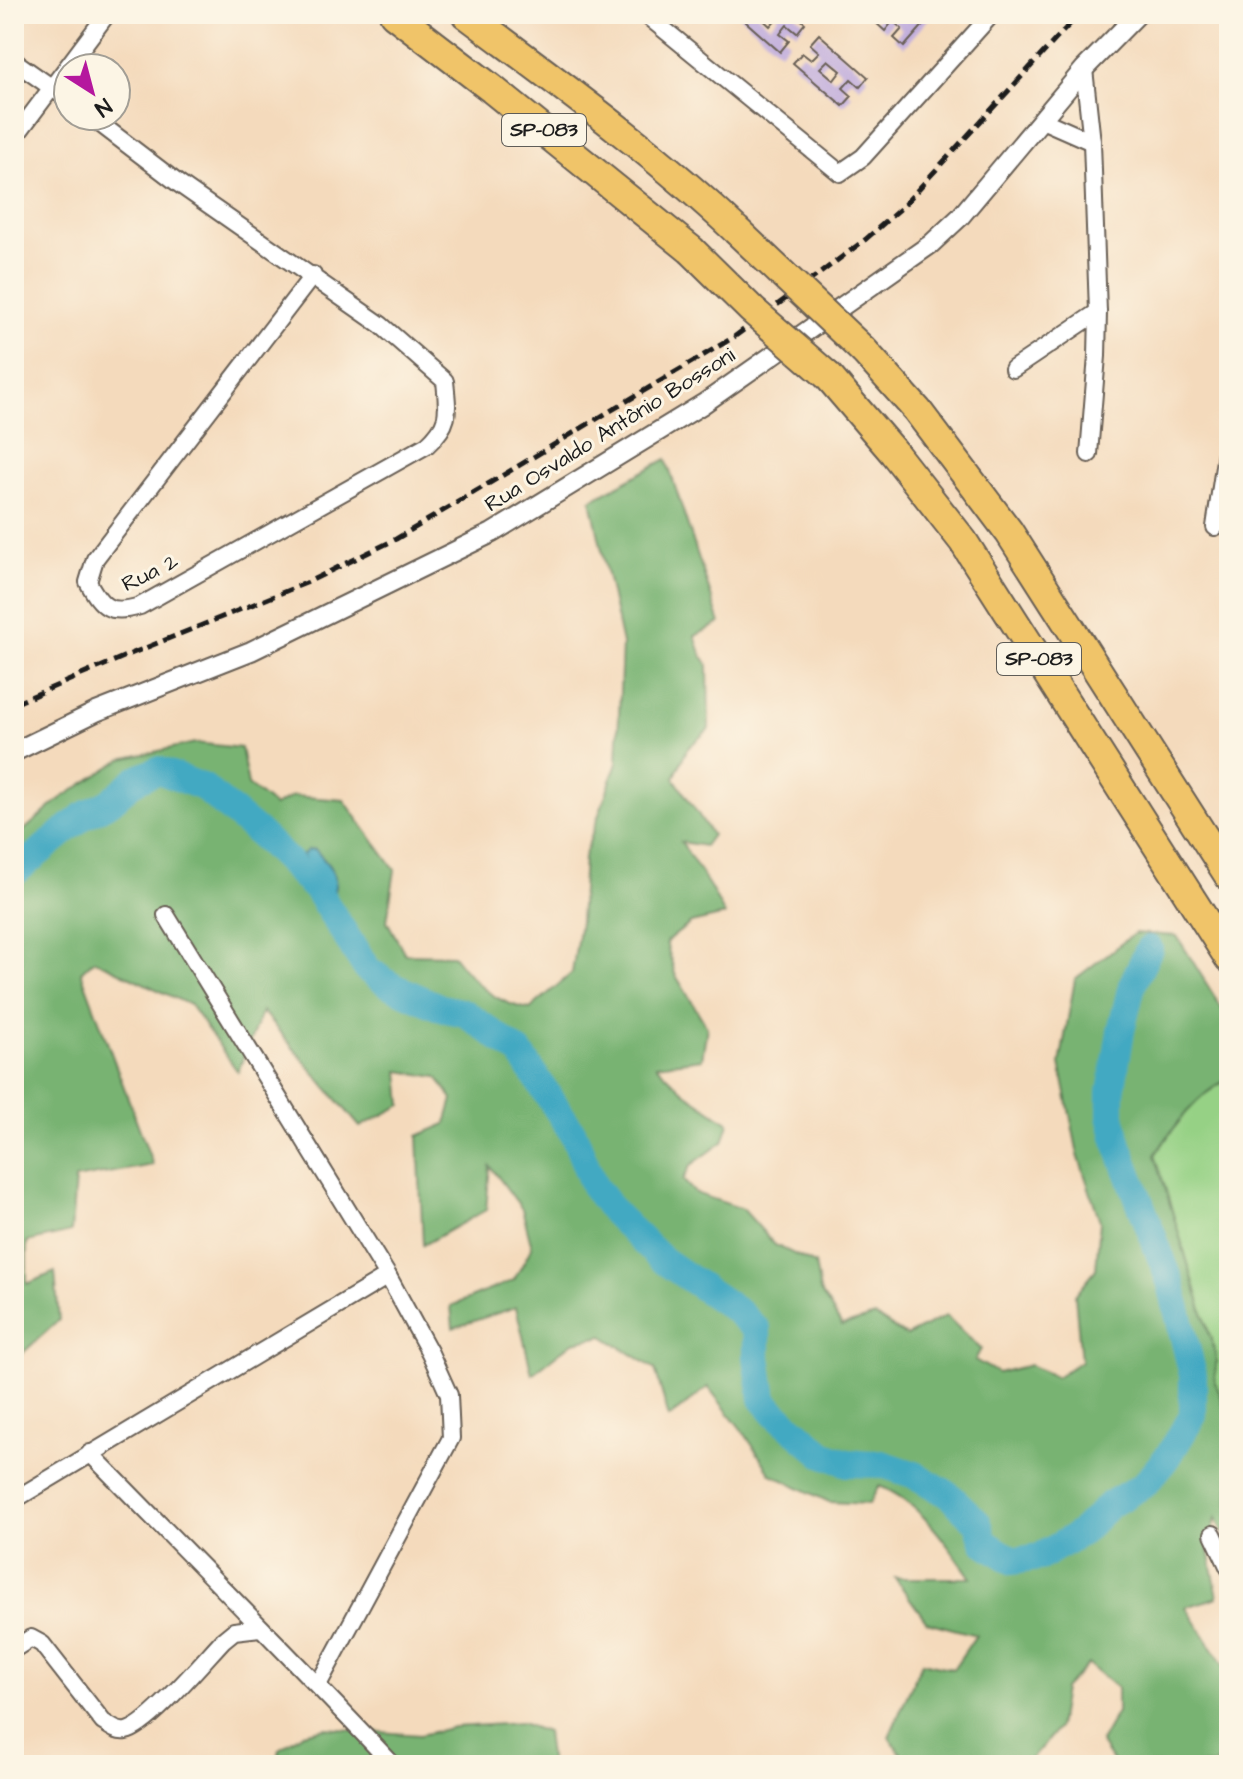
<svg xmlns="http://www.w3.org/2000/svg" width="1243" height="1779" font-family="'Architects Daughter',sans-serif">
<rect width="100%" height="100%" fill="#fcf5e5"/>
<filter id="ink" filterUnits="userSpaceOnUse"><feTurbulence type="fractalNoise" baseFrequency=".0125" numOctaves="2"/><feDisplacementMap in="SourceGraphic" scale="16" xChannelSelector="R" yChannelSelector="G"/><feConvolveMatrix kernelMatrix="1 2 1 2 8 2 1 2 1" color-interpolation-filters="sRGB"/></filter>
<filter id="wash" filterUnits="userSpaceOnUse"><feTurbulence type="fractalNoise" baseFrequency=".006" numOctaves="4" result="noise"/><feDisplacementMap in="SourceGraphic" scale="32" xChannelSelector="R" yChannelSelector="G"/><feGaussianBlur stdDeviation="1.8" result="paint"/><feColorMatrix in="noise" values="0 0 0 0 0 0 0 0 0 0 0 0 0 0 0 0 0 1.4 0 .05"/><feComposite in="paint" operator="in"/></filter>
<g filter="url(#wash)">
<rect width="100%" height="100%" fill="#f4dabc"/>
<path fill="#96d185" stroke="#597650" stroke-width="2" d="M1229 1079V1335L1224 1358 1229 1369V1417L1215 1382 1216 1356 1155 1155C1174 1127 1197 1093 1229 1079Z"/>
<g fill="#78b372" stroke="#4a6847" stroke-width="2">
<path d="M666 459 720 623 695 636 702 656 708 665 709 729 687 749 674 778 712 835 704 846 681 842 710 887 725 915 691 923 666 942 675 974 707 1027 702 1059 656 1065 684 1092 729 1123 723 1142 690 1166 683 1180 695 1193 743 1209 775 1245 815 1264 820 1291 842 1326 875 1316 906 1336 946 1316 981 1349 975 1360 998 1373 1030 1365 1056 1377 1081 1361 1075 1295 1096 1269 1100 1221 1078 1155 1060 1064 1075 979 1135 933 1177 936 1229 1020V1079C1197 1093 1174 1127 1155 1155L1216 1356 1215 1382 1229 1417V1543L1216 1518 1209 1550 1218 1597 1186 1607 1229 1674V1749L1214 1765H1115L1100 1742 1117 1712V1688L1088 1664 1064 1689 1058 1728 1026 1765H909L889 1737 922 1662 953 1669 976 1635 927 1622 895 1578H971C948 1545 919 1501 879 1486L869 1504 829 1502 771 1474 745 1434 708 1387 669 1418 655 1369 603 1336 573 1342 532 1374 516 1307 453 1328 451 1306 514 1280 532 1247 522 1209 490 1166 486 1210 423 1245 418 1136 446 1124 453 1099 437 1077 399 1071 402 1105 360 1127 262 1011 238 1072 190 1005 94 960 81 972 153 1165 75 1179 71 1232 27 1242V1284L55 1272 59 1320 14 1361V839L60 799 122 759 195 743 241 748 248 785 274 806 293 796 344 800 395 870 387 921 405 954 453 955C474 983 495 1004 530 1009L572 973 580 922 584 857 617 763 622 644 591 500Z"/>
<polygon points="521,1723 546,1732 550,1765 277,1765 280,1749 303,1733 326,1728 420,1735 454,1727"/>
</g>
<path fill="#42a9c2" stroke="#2f626f" stroke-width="2" d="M315 849C329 867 343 875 331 898L315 878 302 855 308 850Z"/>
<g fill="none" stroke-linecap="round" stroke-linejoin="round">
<polyline stroke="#42a9c2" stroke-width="5" points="1228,746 1229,741"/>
<polyline stroke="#42a9c2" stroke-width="28" points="14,873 82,817 110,802 134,781 158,770 203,787 264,838 317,890 367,969 390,985 441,1008 465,1013 520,1053 573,1133 594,1186 614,1213 661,1259 737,1311 757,1330 757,1357 763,1399 777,1415 823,1454 847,1463 882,1464 915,1475 949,1495 978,1523 984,1542 1013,1561 1040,1557 1082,1532 1109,1505 1145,1484 1169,1455 1193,1415 1193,1375 1171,1284 1118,1145 1111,1116 1111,1092 1121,1031 1132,985 1149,949"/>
</g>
<g id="blocks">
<g fill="#c0acdc" fill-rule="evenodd">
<polygon points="737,14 757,14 770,26 778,17 775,14 795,14 805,23 797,33 787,25 780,34 789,41 780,52"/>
<polygon points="882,14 904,14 910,20 915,14 933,14 904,47 894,38 902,29 893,21 885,31 875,22"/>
<path d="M819 34 868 77 860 87 851 79 843 88 852 96 843 106 793 63 802 53 811 60 819 52 810 44ZM828 60 841 71 834 80 820 68Z"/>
</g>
</g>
</g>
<g filter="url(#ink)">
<use href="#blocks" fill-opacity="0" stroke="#685e54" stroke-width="2"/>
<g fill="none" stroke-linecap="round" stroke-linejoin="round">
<g stroke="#685e54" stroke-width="20">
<g id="minor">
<polyline points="645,14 840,173 863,157 992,14"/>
<polyline points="14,61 68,99"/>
<polyline points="1084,69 1092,142 1098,312 1097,356 1089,454"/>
<path d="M90 116 179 184 381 325 445 381C448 412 451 423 427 445L140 606C110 615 102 608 88 582L95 559 313 275"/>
<polyline points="1042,120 1092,142"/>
<polyline points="14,138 107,14"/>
<polyline points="1013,369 1098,312"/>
<polyline points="1215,527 1229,433"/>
<polyline points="166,915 388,1276 430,1353 449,1395 451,1438 318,1685"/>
<path d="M90 1453C191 1557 294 1659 393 1765"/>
<polyline points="14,1500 388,1276"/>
<polyline points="1213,1534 1229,1568"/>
<path d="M14 1649 31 1638 42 1644 103 1722C110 1726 117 1733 126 1731 148 1727 205 1659 223 1640L234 1631 260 1628"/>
</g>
</g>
<g stroke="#685e54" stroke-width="22">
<polyline id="tertiary" points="14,752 96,712 251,651 492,533 703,404 931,244 960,217 1084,69 1138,14"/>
</g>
<g stroke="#685e54" stroke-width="32">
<g id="motorway">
<polyline points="394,14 492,89 691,250"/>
<path d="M466 14C558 83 653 151 736 230"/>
<polyline points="864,351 917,410 1009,532 1229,876"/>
<polyline points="828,376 894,453 963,541 1229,958"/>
</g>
</g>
<use href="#minor" stroke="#fff" stroke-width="16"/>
<use href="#tertiary" stroke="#fff" stroke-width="18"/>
<use href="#motorway" stroke="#f0c469" stroke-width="28"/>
<polyline stroke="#1c1c1c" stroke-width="5" stroke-dasharray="12 6" stroke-linecap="butt" points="14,704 128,655 306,583 396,539 734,337 866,239 901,208 1079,14"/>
<g stroke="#685e54" stroke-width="32" stroke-linecap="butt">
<g id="motorway-bridge">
<polyline points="736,230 864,351"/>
<polyline points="691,250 752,310 828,376"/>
</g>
</g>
<use href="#motorway-bridge" stroke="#f0c469" stroke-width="28"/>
</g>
</g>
<g text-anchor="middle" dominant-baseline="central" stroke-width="6" stroke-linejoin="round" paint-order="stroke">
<g fill="#fcf5e5" stroke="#5f5d58" stroke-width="2">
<rect x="502" y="114" width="84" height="32" rx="6"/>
<rect x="997" y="643" width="84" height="32" rx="6"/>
</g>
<g font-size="20" font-weight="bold" fill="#1c1c1c">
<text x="544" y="130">SP-083</text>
<text x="1039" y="659">SP-083</text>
</g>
<g font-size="22" fill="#1c1c1c" stroke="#fcf5e5">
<text transform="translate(610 430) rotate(-32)">Rua Osvaldo Antônio Bossoni</text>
<text transform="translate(150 573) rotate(-26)">Rua 2</text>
</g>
</g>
<rect width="1243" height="1779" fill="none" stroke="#fcf5e5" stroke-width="48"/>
<g transform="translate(92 92) rotate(144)"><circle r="38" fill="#fcf5e5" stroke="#a29e95" stroke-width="2"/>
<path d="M0-6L14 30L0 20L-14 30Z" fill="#b5179e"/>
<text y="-12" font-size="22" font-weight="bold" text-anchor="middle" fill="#1c1c1c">N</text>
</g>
</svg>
